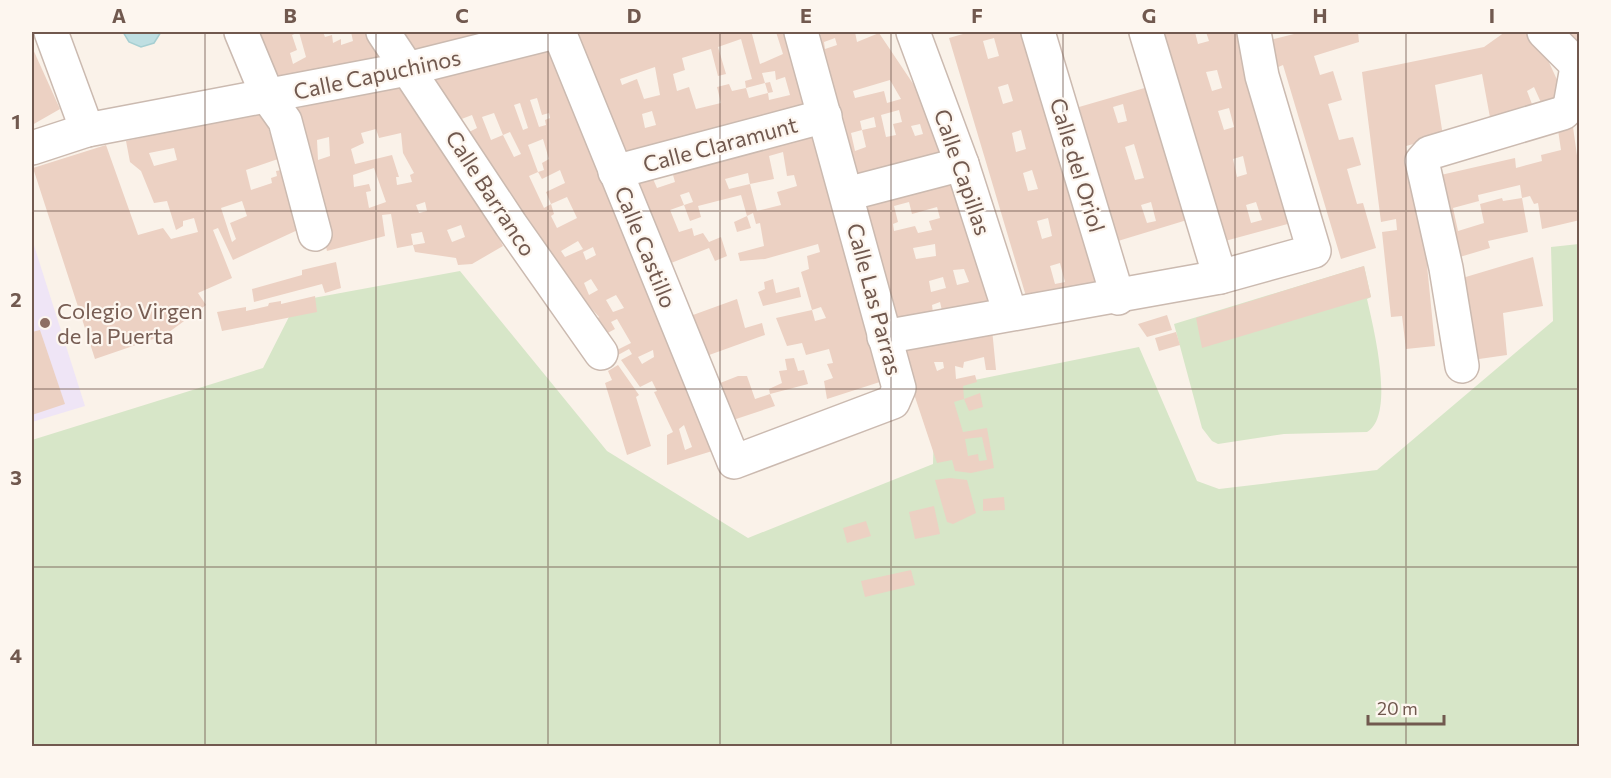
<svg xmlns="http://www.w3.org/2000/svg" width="1611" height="778" font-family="Commissioner,sans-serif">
<rect width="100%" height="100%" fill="#faf2e9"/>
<polygon fill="#efe5f6" points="32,239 85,406 32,422"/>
<g fill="#d7e6c8">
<polygon points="1579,244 1579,746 32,746 32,440 263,368 297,301 460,271 607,451 748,538 933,464 935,388 1139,347 1197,481 1219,489 1377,470 1553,321 1551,247"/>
<path d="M1364 266 1371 297 1367 299C1373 326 1396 415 1367 432L1284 434 1218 444 1212 441 1202 428 1174 324Z"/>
</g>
<polygon fill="#bfdfe2" stroke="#a6cfd2" stroke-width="1.5" points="123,32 161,32 154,43 141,47 129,42"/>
<g fill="#ecd1c3" fill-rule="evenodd">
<path d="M252 32H323L325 37 332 35 333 43 341 39V45L353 41 351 32H372L387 64 277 89ZM299 32 306 57 293 64 290 53 297 50 292 35Z"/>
<polygon points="393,32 509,32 409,58"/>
<path d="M590 32H760L752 34 760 64 783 54 776 32H793L815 111 624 155 567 37ZM741 39 752 79 745 81 746 88 765 83 762 73 775 71 776 80 785 77 790 95 769 100 768 93 773 92 770 82 765 83 768 93 749 98 746 88 732 91 729 84 717 87 721 103 696 109 689 87 677 91 673 74 685 70 682 58 711 49 718 76 726 74 718 47ZM655 67 660 95 644 99 637 79 622 85 620 79ZM652 111 656 125 645 128 642 114Z"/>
<path d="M827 32H855L857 42 879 33 926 103 946 161 855 184 810 38ZM835 38 837 45 825 49 824 42ZM890 80 901 99 887 103 884 91 855 98 853 91ZM899 110 902 122 893 124 896 135 886 137 881 115ZM874 117 876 127 862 130 866 147 855 151 851 133 862 130 860 121ZM920 124 923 134 915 136 911 126Z"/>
<path d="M970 32H1025L1099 282 1028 303 949 38ZM994 38 999 56 988 59 983 41ZM1008 84 1013 101 1003 104 998 87ZM1021 130 1026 149 1016 152 1012 133ZM1032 170 1038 189 1028 191 1023 173ZM1048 218 1052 236 1042 239 1037 221ZM1060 263 1065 282 1055 284 1050 266Z"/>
<path d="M1163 32H1195L1198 44 1209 41 1206 32H1239L1295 222 1225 241ZM1217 70 1222 88 1212 91 1206 72ZM1229 108 1234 127 1224 130 1218 111ZM1243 156 1247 174 1237 177 1233 159ZM1256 202 1262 220 1251 223 1246 205Z"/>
<polygon points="1302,32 1358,32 1359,42 1314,56 1320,75 1333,71 1342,100 1328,104 1339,140 1353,137 1361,165 1347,169 1357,204 1363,203 1376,248 1341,259 1283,65 1269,71 1266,41"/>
<polygon points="1505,32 1535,32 1565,97 1543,107 1534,87 1527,91 1535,112 1491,123 1482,74 1435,85 1443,136 1406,146 1409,175 1426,255 1435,346 1406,349 1402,316 1391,317 1382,232 1397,230 1396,219 1381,222 1362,72 1484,47"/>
<polygon points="1555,32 1580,32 1580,56"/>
<path d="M557 43 722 448 667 465V435L673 432 654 392 657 391 652 381 640 387 621 360 632 354 629 349 618 355 615 351 631 343 617 319 611 322 615 329 604 335 595 321 599 317 555 267 467 133 477 128 472 115 459 120 431 78ZM537 98 542 115 549 113 550 118 545 120 546 125 539 127 530 100ZM520 103 528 128 523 130 514 105ZM494 113 503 135 491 140 482 117ZM510 132 521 154 514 157 503 135ZM543 139 549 159 542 163 544 170 538 172 528 145ZM560 170 565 183 546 192 551 204 567 197 577 218 557 228 551 216 554 214 551 204 544 208 529 176 538 172 542 179ZM578 241 583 249 565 257 561 251ZM593 247 596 255 586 260 583 252ZM591 279 598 290 589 295 584 283ZM616 295 624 308 613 312 606 300ZM653 350 654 357 642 364 638 357ZM684 425 692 447 685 450 679 429Z"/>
<polygon points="32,47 60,109 32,125"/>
<path d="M411 82 472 184 503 246 472 264 458 265 456 258 415 252 413 245 425 243 422 232 411 234 413 245 397 248 391 214 382 215 385 236 327 251 294 109ZM376 129 379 138 401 133 403 153 414 173 410 175 412 182 397 185 396 177H399L392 155 355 164 351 149 364 143 361 133ZM329 137 330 156 318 160 317 140ZM374 168 386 202 369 208 366 192 371 191 369 184 354 187 353 175ZM425 202 427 211 419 213 416 205ZM461 225 465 237 452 242 447 230Z"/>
<path d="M1148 87 1187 220 1118 241 1079 107ZM1123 104 1127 121 1118 123 1113 107ZM1134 144 1144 178 1135 180 1125 147ZM1151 202 1156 221 1147 223 1141 205Z"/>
<path d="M263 111 278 159 246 170 251 190 272 183 271 178 277 176 276 171 282 170 302 228 233 260 218 228 213 230 232 278 198 293 206 305 165 335 95 359 33 168 106 145 138 235 163 228 171 239 198 232 194 218 183 221V226L176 230 167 201 154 203 141 171 130 162 126 141ZM174 148 177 160 154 166 149 153ZM242 201 247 216 230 223 236 239 232 242 221 208Z"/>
<path d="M819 127 886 380 827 399 824 381 833 378 827 364 833 363 829 349 806 355 802 343 787 346 776 318 812 310 815 321 826 318 821 307 812 310 801 272 809 269 807 256 820 252 818 244 765 259 740 261 738 253 764 246 760 223 756 224 753 213 747 216 741 195 698 206 701 217 690 221 684 205 693 202 689 192 680 195 684 205 670 210 679 232 692 228 694 236 703 233 709 242 721 237 727 256 715 261 709 248 661 267 625 179 650 172 657 188 675 182 671 168ZM783 152 787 176 794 175 797 186 777 192 781 205 757 211 750 184 729 189 725 179 748 173 750 184 774 179 769 156Z"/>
<polygon points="1573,127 1580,177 1580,220 1542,229 1538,203 1534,204 1530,196 1522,198 1520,185 1478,195 1479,201 1453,208 1458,231 1484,223 1480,204 1502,198 1503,201 1522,198 1528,232 1488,241 1490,248 1453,259 1432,177 1515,158 1516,168 1542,161 1541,155 1561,150 1558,130"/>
<path d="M952 174 993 309 944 319 940 302 932 305 934 320 891 329 859 200ZM909 202 912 214 937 207 940 218 929 221 932 230 918 233 915 226 894 231 893 224 898 222 894 206ZM935 244 936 256 916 259 913 248ZM964 269 969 282 957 285 953 270ZM943 277 946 288 931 292 929 281Z"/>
<polygon points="747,216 751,228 737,232 734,222"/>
<polygon points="1533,257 1543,306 1503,313 1507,355 1472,360 1459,279"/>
<polygon points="336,262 341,288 325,293 322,284 254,302 252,289 302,275 302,270"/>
<polygon points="1364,266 1371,297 1202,348 1196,318"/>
<polygon points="773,279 776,293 799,287 801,297 763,306 758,292 765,289 764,282"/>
<polygon points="315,296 317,312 222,331 217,312 246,307 246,311 268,306 269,303 281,301 281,304"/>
<polygon points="737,299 745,328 762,323 765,335 698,359 682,319"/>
<polygon points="1167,315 1172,330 1147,337 1138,324"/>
<path d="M992 329 996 370H986L984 357 964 362 963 368 955 366 956 379 975 375 977 382 963 386 964 399 980 393 983 407 969 411 964 399 954 402 963 432 987 428 994 468 971 473 955 471 952 460 937 463 896 340ZM934 362H943L944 368 937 371ZM982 437 987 460 979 461 978 454 968 456 965 439Z"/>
<polygon points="40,330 65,404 32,415 32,332"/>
<polygon points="1176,332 1180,345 1159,351 1155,338"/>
<polygon points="794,358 798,371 804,370 808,384 770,394 769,389 782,383 779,371 787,370 785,359"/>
<polygon points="618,365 639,395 636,397 651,446 627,455 605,383 612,380 608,371"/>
<polygon points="738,376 747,376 755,399 770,394 775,406 724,423 710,387"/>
<polygon points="950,478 967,480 976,513 953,524 947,522 935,480"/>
<polygon points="1004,497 1005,510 983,511 983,499"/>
<polygon points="934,506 940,534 915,539 909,512"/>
<polygon points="866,521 871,536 847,543 843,528"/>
<polygon points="911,570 915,585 865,597 861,581"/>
</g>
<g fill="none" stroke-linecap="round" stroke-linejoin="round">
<g stroke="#cbbab0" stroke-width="36">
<g id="minor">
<polyline points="51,32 87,130"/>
<polyline points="241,32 268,97 285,121 315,234"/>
<polyline points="383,32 511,225 601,353"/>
<polyline points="559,32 734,462 893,402 899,388 801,32"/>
<polyline points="913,32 962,164 1010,313"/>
<polyline points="1038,32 1118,298"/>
<polyline points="1146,32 1220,277"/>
<polyline points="1544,32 1580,68"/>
<polyline points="32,148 87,130 407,69 555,32"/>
<polyline points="615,172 825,116"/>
<polyline points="847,194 962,164"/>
<polyline points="884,337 1220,277 1314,251 1262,76 1254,32"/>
<polyline points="1462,366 1446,268 1422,161 1429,153 1563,113 1570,106 1577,67"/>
</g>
</g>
<use href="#minor" stroke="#fff" stroke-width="33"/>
</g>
<path fill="none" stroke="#71594f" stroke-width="1.5" stroke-opacity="0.55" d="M205 32V746M376 32V746M548 32V746M720 32V746M891 32V746M1063 32V746M1235 32V746M1406 32V746M32 211H1580M32 389H1580M32 567H1580"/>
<circle fill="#8d6e63" stroke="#fdf6ef" stroke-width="2" cx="45" cy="323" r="6"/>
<g text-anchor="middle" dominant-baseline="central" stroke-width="4.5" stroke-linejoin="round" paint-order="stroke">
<g font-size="22" fill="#71594f" stroke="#fdf6ef">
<text transform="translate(377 74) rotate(-12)">Calle Capuchinos</text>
<text transform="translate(720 144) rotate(-15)">Calle Claramunt</text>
<text transform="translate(1078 165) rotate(73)">Calle del Oriol</text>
<text transform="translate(963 172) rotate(71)">Calle Capillas</text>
<text transform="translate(491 193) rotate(57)">Calle Barranco</text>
<text transform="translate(646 247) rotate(68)">Calle Castillo</text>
<text transform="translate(875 299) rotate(75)">Calle Las Parras</text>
</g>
<g font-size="22" fill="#785e54" stroke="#fdf6ef" text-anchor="start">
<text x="57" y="310">Colegio Virgen<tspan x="57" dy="25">de la Puerta</tspan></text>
</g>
</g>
<rect width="1611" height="778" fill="none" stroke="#fdf6ef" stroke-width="66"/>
<path d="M1368 715v9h76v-9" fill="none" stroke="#71594f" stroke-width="3"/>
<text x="1377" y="715" font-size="18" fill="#71594f" stroke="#fdf6ef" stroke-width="4.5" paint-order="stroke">20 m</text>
<rect x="33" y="33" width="1545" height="712" fill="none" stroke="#71594f" stroke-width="2"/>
<g font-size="20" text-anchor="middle" font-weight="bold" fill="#71594f">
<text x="119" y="23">A</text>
<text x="290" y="23">B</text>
<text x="462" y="23">C</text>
<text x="634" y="23">D</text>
<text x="806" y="23">E</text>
<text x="977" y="23">F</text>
<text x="1149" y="23">G</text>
<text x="1320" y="23">H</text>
<text x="1492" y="23">I</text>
<text x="16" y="129">1</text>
<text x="16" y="307">2</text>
<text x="16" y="485">3</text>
<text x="16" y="663">4</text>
</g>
</svg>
